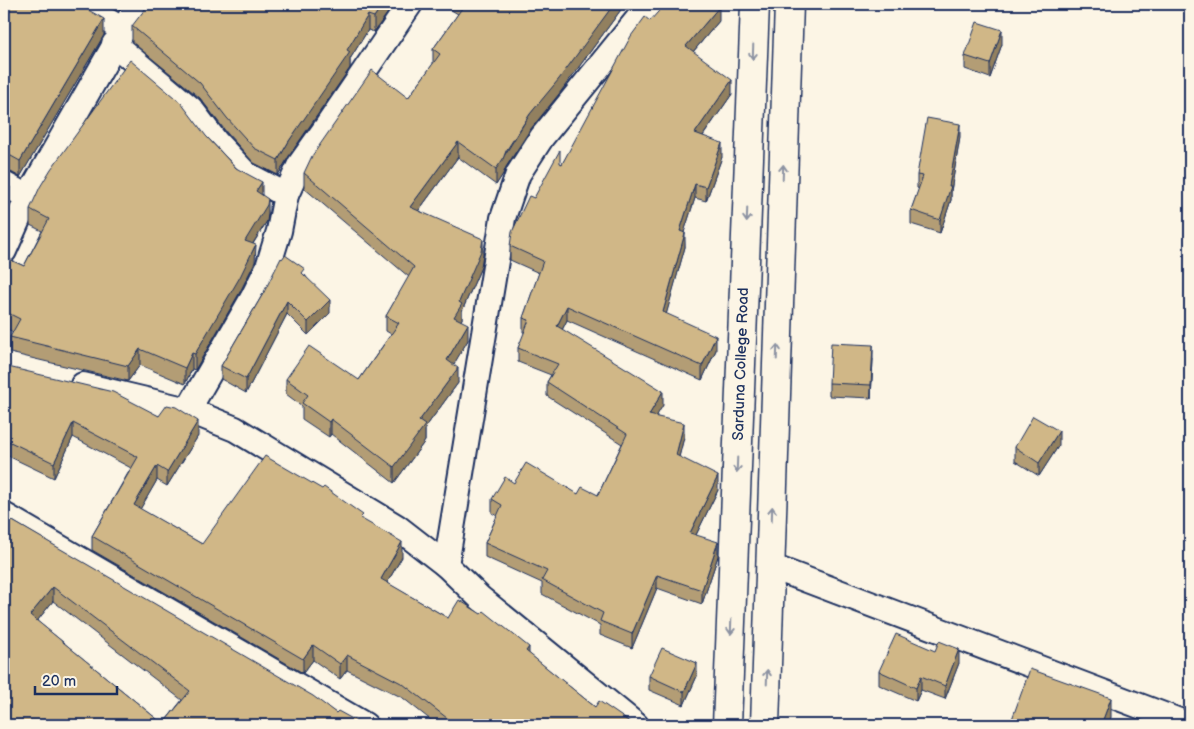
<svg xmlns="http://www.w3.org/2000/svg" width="1194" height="729" font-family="'Balsamiq Sans',sans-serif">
<rect width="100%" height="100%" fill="#fcf5e5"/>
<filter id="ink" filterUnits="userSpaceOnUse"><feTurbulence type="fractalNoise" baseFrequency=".02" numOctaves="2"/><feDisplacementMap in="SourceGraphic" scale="10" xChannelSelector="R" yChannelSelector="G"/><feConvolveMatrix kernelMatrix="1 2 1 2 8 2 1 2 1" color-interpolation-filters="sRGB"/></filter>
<g filter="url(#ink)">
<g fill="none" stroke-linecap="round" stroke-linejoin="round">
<g stroke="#1b2f5e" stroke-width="28">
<g id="street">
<polyline points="78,4 122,29"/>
<polyline points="114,44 191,109 216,142 246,174 286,195"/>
<polyline points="4,184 28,197"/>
<polyline points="4,251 28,197 138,4"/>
<polyline points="83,385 188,410 235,429 397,527 446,565 480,598 636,725"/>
<polyline points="188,410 252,299 268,267 279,231 286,195 300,164 325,129 410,4"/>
<polyline points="4,515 365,725"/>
<polyline points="446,565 503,218 518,174 542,137 650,4"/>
<polyline points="770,566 1190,725"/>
</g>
</g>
<g stroke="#1b2f5e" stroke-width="31">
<g id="secondary">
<polyline points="727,725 755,4"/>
<polyline points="765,725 789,4"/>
</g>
</g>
<use href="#street" stroke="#fcf5e5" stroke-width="24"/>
<use href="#secondary" stroke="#fcf5e5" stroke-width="28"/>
</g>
<g fill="#b39d74" stroke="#1b2f5e" fill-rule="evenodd">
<polygon points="4,4 104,35 20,177 11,172 4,170"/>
<polygon points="394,4 374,32 368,30 350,59 350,68 289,156 278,175 254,163 227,133 200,98 132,42 132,26"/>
<polygon points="441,4 620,4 620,11 559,94 530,130 506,167 503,174 496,185 458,157 419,210 483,254 481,267 462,311 462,319 461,320 468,340 453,365 458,383 425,428 425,441 394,483 331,434 329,437 302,419 302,406 286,394 286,379 359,380 391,334 386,331 386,316 409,277 304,188 304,173 408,98 433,64 433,49 458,14"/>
<polygon points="650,21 719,21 693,52 732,94 703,136 722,157 706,201 695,198 684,232 685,247 666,314 716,350 702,380 567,320 562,330 663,405 656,416 684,437 679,457 718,490 696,535 718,556 702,604 657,588 632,648 600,635 600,625 542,594 542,583 485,557 485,543 497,516 492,513 492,499 514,483 578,494 598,495 622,444 547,396 547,382 551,375 518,362 518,348 525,333 523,332 523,318 539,273 510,260 510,246 534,198 560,163 562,164"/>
<polygon points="1002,44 990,78 965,69 965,56"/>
<polygon points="206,136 262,195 268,214 267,221 253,244 255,262 240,292 195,370 192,369 185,384 140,365 128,381 10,353 10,337 13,332 4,327 4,257 24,266 42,231 30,225 30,209"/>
<polygon points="960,137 951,191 951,200 940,233 911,224 911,210 919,189 917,188 917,175"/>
<polygon points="305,275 330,313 308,335 287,314 246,393 221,379 221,366 264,292"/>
<polygon points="873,359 871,398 829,396 829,383"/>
<polygon points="4,366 159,416 198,436 167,486 157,480 140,509 202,544 363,520 402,557 387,583 448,618 529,654 595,707 634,725 437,725 403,698 347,670 340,679 313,660 303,673 92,550 92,536 131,468 73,437 54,478 4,454"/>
<polygon points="1059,445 1039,476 1015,461 1015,447"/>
<path d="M4 516 336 713 358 722 4 725ZM53 601 182 700 163 724 37 621Z"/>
<polygon points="959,663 945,699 921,690 916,701 879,685 879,671"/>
<polygon points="649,676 697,676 684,705 649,690"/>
<polygon points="1111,717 1108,725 1011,725 1011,722"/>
</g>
<g fill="#92805e" stroke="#1b2f5e">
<polygon points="383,4 394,4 374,32 374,17"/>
<polygon points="614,4 620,4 620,11 559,94 530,130 506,167 503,174 496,185 496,169 530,114"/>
<polygon points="719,7 719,21 686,60 686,46"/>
<polygon points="368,15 368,30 350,59 350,68 289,156 278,175 278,160 289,141"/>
<polygon points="104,19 104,35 20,177 20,161"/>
<polygon points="1002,30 1002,44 990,78 990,64"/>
<polygon points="732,80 732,94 695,147 695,133"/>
<polygon points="960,124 960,137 951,191 951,200 940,233 940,220 949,186"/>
<polygon points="458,142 458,157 410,222 410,207"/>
<polygon points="722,143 722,157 706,201 706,187"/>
<polygon points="262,182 262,198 256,191"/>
<polygon points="695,184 695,198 680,245 680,231"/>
<polygon points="10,187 10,203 4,218 4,202"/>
<polygon points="268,199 268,214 267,221 245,256 245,241"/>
<polygon points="685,233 685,247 663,326 663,312"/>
<polygon points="483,239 483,254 481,267 462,311 462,319 454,332 454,317 459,302"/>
<polygon points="256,245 255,262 240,292 195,370 195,354"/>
<polygon points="330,300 330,313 308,335 308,322"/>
<polygon points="287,301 287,314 246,393 246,379"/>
<polygon points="567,306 567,320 557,340 557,326"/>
<polygon points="468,324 468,340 447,376 447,360"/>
<polygon points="716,336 716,350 702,380 702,366"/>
<polygon points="873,345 873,359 871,398 871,385"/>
<polygon points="140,349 140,365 128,381 128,366"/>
<polygon points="192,353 192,369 185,384 185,368"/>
<polygon points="458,368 458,383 425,428 425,441 394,483 394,467 419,421"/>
<polygon points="663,391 663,405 649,429 649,415"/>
<polygon points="331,419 331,434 329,437 329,422"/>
<polygon points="198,421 198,436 167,486 167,472"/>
<polygon points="73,423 73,437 54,478 54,463"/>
<polygon points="684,423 684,437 676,469 676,455"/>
<polygon points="1059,431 1059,445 1039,476 1039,463"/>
<polygon points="157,466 157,480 134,520 134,505"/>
<polygon points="718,476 718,490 690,547 690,533"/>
<polygon points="402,542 402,557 381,593 381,579"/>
<polygon points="718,542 718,556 702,604 702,590"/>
<polygon points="657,575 657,588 632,648 632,634"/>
<polygon points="53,587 53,601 30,630 30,615"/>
<polygon points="313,645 313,660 303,673 303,659"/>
<polygon points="529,647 529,661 526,651"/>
<polygon points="959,649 959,663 945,699 945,686"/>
<polygon points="347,655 347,670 340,679 340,664"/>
<polygon points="697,663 697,676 684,705 684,692"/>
<polygon points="921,676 921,690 916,701 916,688"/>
<polygon points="1111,698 1111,717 1108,725 1101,725"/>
</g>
<g fill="#d0b787" stroke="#1b2f5e" fill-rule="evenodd">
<polygon points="4,4 78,4 104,19 20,161 11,156 4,155"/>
<polygon points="149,4 383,4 374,17 368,15 347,50 350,52 289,141 278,160 254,148 227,118 200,83 132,26"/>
<polygon points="465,4 614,4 559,79 530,114 506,151 503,159 496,169 458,142 410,207 483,239 481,251 459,302 462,304 454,317 468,324 447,360 458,368 419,421 425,425 394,467 331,419 329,422 302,403 308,395 286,379 309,346 359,380 399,323 386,316 414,267 304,173 312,156 372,70 408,98 440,54 433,49"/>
<polygon points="665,4 716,4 719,7 686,46 732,80 695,133 722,143 706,187 695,184 680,231 685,233 663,312 716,336 702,366 567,306 557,326 663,391 649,415 684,423 676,455 718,476 690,533 718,542 702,590 657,575 632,634 600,621 603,613 542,580 547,571 485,543 502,505 492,499 505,477 514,483 526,463 578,494 582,487 598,495 627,434 547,382 558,364 518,348 529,320 523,318 543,261 510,246 512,232 529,196 534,198 560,150 560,163 562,164 631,36 645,17 650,21"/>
<polygon points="977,22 1002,30 990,64 965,56"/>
<polygon points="130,60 181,103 206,136 236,168 262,182 256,191 268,199 267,205 245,241 256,245 255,246 240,277 195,354 192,353 185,368 140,349 128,366 10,337 20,319 4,311 4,257 24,266 49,219 30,209 40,187 51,169"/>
<polygon points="927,118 960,124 949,186 951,186 940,220 911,210 923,176 917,175"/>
<polygon points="4,184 10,187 4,202"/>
<polygon points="285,255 305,269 302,273 330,300 308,322 287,301 246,379 221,366 264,292 281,258 282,259"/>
<polygon points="831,343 873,345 871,385 829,383"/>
<polygon points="4,366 113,392 159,416 167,405 176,407 198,421 167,472 157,466 134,505 202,544 265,456 322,489 324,487 363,515 360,518 402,542 381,579 448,618 459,600 481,614 484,611 529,647 526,651 595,707 599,701 634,725 456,725 403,684 347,655 340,664 313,645 303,659 92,536 138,457 73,423 54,463 4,439"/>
<polygon points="1033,416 1059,431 1039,463 1015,447"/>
<path d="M4 516 313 696 336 713 338 711 358 722 366 724 368 725H4ZM53 587 190 691 163 724 30 615Z"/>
<polygon points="896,634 935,651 939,641 959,649 945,686 921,676 916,688 879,671"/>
<polygon points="662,648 697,663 684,692 649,676"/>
<polygon points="1030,669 1111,698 1101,725 1019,725 1011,722"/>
</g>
<defs><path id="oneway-shaft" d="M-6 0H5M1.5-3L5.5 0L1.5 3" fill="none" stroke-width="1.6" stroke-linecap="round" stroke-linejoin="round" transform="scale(1.25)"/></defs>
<g stroke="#8c92a2">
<use href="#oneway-shaft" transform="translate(753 52) rotate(92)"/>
<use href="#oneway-shaft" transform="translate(783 172) rotate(-88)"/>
<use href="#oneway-shaft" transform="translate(747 215) rotate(92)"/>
<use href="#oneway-shaft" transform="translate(777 352) rotate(-88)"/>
<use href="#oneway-shaft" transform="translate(737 465) rotate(92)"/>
<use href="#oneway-shaft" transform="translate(772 514) rotate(-88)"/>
<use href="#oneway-shaft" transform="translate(731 627) rotate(92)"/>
<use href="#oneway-shaft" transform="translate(767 677) rotate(-88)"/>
</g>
</g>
<g text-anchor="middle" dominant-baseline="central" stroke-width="4" stroke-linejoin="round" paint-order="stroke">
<g font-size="15" fill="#1b2f5e" stroke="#fcf5e5">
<text transform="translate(741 364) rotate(-88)">Sarduna College Road</text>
</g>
</g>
<rect width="1194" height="729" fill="none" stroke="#fcf5e5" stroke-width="20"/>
<rect x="10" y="10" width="1174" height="709" fill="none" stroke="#1b2f5e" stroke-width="2" filter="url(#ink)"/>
<path d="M35 686v8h82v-8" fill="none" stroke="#1b2f5e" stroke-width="2.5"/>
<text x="42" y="686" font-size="15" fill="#1b2f5e" stroke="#fcf5e5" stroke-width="4" paint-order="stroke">20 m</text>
</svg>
